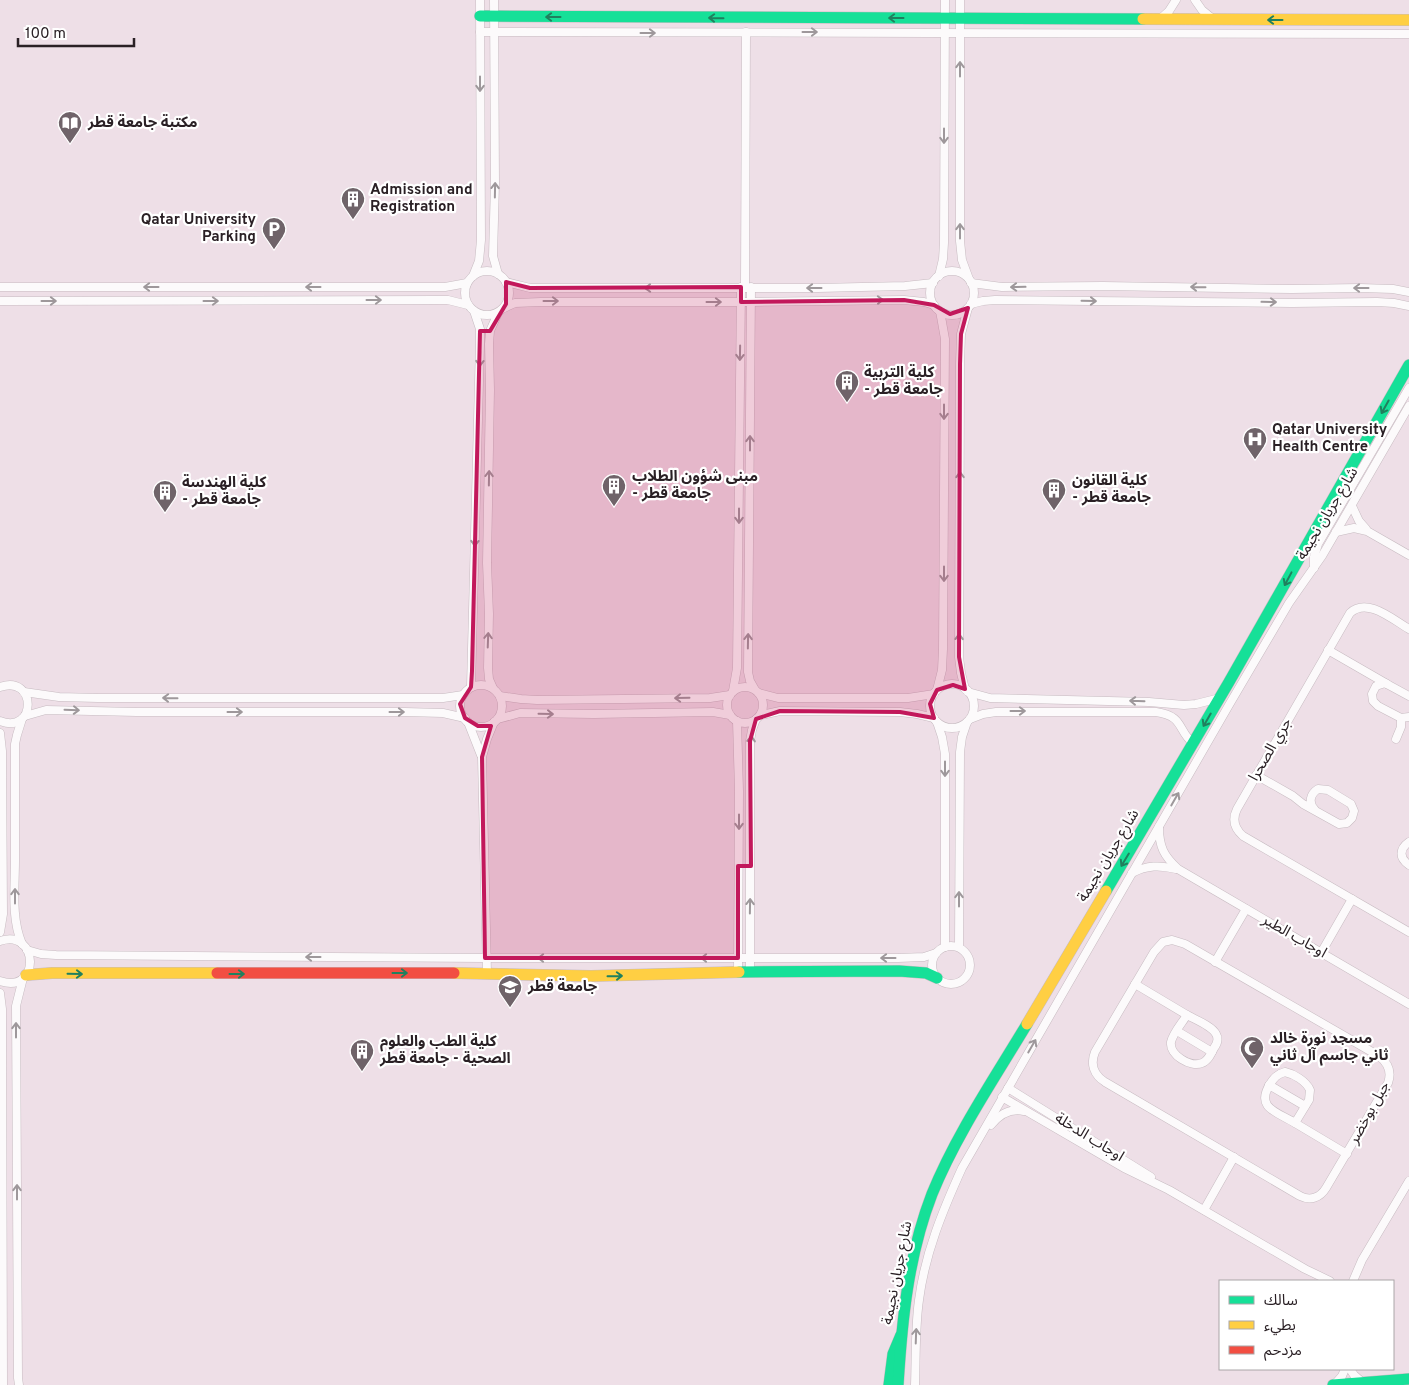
<svg xmlns="http://www.w3.org/2000/svg" width="1409" height="1385" font-family="Overpass,'Noto Sans Arabic',sans-serif">
<rect width="100%" height="100%" fill="#eedfe7"/>
<g fill="none" stroke-linecap="round" stroke-linejoin="round">
<g stroke="#c7bbc1" stroke-width="9">
<g id="street">
<polyline points="494,0 495,183 493,256 498,274"/>
<polyline points="960,0 960,241 962,260 969,279"/>
<polyline points="1195,0 1202,10 1213,19"/>
<polyline points="1160,19 1169,11 1176,0"/>
<polyline points="480,32 1409,34"/>
<circle cx="487" cy="293" r="22"/>
<circle cx="952" cy="293" r="22"/>
<polyline points="473,276 479,261 481,240 480,0"/>
<polyline points="939,276 943,259 944,243 945,0"/>
<polyline points="506,282 530,288 818,288 905,286 933,283"/>
<polyline points="971,283 1002,287 1103,286 1292,289 1360,288 1393,289 1409,292"/>
<polyline points="0,287 445,287 467,283"/>
<polyline points="745,287 746,32"/>
<polyline points="751,287 748,672 750,681 754,688"/>
<polyline points="0,301 439,300 448,300 468,305"/>
<polyline points="971,304 983,301 995,300 1292,303 1377,302 1394,303 1409,306"/>
<polyline points="504,308 515,303 541,302 751,302 904,300 924,302 934,305"/>
<polyline points="1352,506 1359,521 1366,529"/>
<polyline points="1336,532 1354,528 1367,531 1409,555"/>
<polyline points="1314,568 1314,557 1318,544 1409,388"/>
<path d="M1409 629C1392 619 1367 597 1350 613L1237 809C1232 819 1234 828 1243 836L1409 932"/>
<polyline points="1328,650 1387,684"/>
<circle cx="952" cy="706" r="22"/>
<circle cx="481" cy="706" r="21"/>
<circle cx="745" cy="705" r="18"/>
<path d="M0 687C37 674 37 735 0 721"/>
<polyline points="471,687 480,344 480,329 474,311"/>
<polyline points="493,688 489,679 488,668 489,614 487,563 490,390 489,344 490,331 498,313"/>
<polyline points="965,689 961,673 959,657 960,364 961,334 968,308"/>
<polyline points="937,690 942,670 943,649 945,339 940,311"/>
<polyline points="733,691 737,668 741,287"/>
<polyline points="24,692 59,697 98,698 443,698 463,695"/>
<polyline points="968,692 990,698 1149,702 1184,705 1196,704 1220,698"/>
<polyline points="759,693 778,698 908,698 934,694"/>
<polyline points="500,696 521,699 537,700 710,698 730,695"/>
<polyline points="1409,696 1385,683 1376,686 1372,694 1373,701 1378,706 1401,718 1409,717"/>
<polyline points="761,715 780,711 900,712 917,714 934,718"/>
<polyline points="25,716 46,710 137,712 405,712 443,713 465,718"/>
<path d="M22 719 17 735 15 744C15 783 15 822 15 860 15 888 11 918 22 944"/>
<polyline points="498,719 520,713 594,714 713,712 730,715"/>
<path d="M970 719 983 714 996 712H1156C1185 716 1177 731 1194 744"/>
<polyline points="737,721 739,791 738,972"/>
<polyline points="468,722 481,755"/>
<polyline points="937,722 942,737 945,754 945,947"/>
<polyline points="0,733 2,751 3,914 0,932"/>
<polyline points="1396,739 1401,727 1401,718"/>
<path d="M1256 775 1293 796 1303 804 1339 824 1347 823 1352 818 1354 811 1351 804 1328 790 1318 789C1310 794 1308 803 1315 810"/>
<path d="M1159 827C1159 847 1164 856 1178 869L1409 1004"/>
<path d="M1409 842C1399 849 1399 858 1409 865"/>
<path d="M1132 873C1147 865 1160 865 1176 869"/>
<path d="M1172 940 1185 944 1379 1056C1388 1063 1392 1072 1388 1083L1326 1188C1320 1198 1310 1201 1300 1196L1105 1082C1094 1075 1090 1064 1095 1052L1154 952 1163 942Z"/>
<path d="M0 941C39 928 41 995 0 981"/>
<circle cx="951" cy="965" r="19"/>
<polyline points="959,947 960,752 962,737 967,722"/>
<polyline points="27,950 41,954 56,955 485,958 898,958 924,957 936,953"/>
<polyline points="1321,953 1352,899"/>
<polyline points="1215,962 1246,909"/>
<polyline points="750,972 750,741 752,730 756,719"/>
<polyline points="487,973 482,757 487,739 494,722"/>
<polyline points="1135,984 1187,1015"/>
<polyline points="0,993 2,1009 3,1385"/>
<path d="M1187 1015C1194 1019 1212 1026 1216 1034 1219 1039 1217 1044 1214 1048 1211 1054 1208 1061 1202 1063 1191 1068 1169 1055 1171 1042 1173 1033 1182 1023 1187 1015Z"/>
<polyline points="1177,1031 1212,1052"/>
<path d="M1285 1072C1294 1074 1306 1081 1310 1090L1309 1100 1295 1123C1277 1112 1255 1108 1270 1084 1274 1078 1277 1074 1285 1072Z"/>
<polyline points="1269,1085 1305,1106"/>
<polyline points="1008,1088 1151,1177"/>
<polyline points="1002,1097 1126,1169 1169,1190 1305,1269 1330,1281"/>
<polyline points="1295,1123 1347,1154"/>
<path d="M991 1125C999 1115 1010 1108 1024 1111"/>
<polyline points="1204,1210 1234,1157"/>
<polyline points="1353,1281 1362,1260 1409,1181"/>
<polyline points="1350,1369 1354,1375 1362,1382"/>
<polyline points="1335,1384 1342,1376 1345,1369"/>
<polyline points="19,1385 18,1378 16,1006 23,978"/>
<path d="M915 1385C916 1357 915 1328 919 1300 925 1253 943 1210 962 1168L1229 705 1289 603 1322 556 1409 406"/>
</g>
</g>
<g stroke="#c7bbc1" stroke-width="12">
<g id="fast">
<polyline points="480,16 1143,19"/>
<polyline points="1106,891 1229,682 1409,365"/>
<polyline points="739,972 899,971 926,973 937,978"/>
<polyline points="889,1385 893,1354 901,1335"/>
<path d="M898 1385C902 1320 908 1256 932 1194 956 1135 994 1079 1027 1024"/>
<polyline points="1333,1385 1409,1379"/>
</g>
</g>
<g stroke="#c7bbc1" stroke-width="12">
<g id="slow">
<polyline points="1143,19 1409,20"/>
<polyline points="454,973 591,976 739,972"/>
<polyline points="26,975 52,973 217,973"/>
<polyline points="1027,1024 1106,891"/>
</g>
</g>
<g stroke="#c7bbc1" stroke-width="12">
<polyline id="jam" points="217,973 454,973"/>
</g>
<use href="#street" stroke="#fcfafb" stroke-width="8"/>
<use href="#fast" stroke="#16e098" stroke-width="11"/>
<use href="#slow" stroke="#ffcf43" stroke-width="11"/>
<use href="#jam" stroke="#f24e42" stroke-width="11"/>
</g>
<defs><path id="oneway-shaft" d="M-6 0H5M1.5-3L5.5 0L1.5 3" fill="none" stroke-width="1.6" stroke-linecap="round" stroke-linejoin="round" transform="scale(1.25)"/></defs>
<g stroke="#20805e">
<use href="#oneway-shaft" transform="translate(553 17) rotate(-180)"/>
<use href="#oneway-shaft" transform="translate(716 18) rotate(-179)"/>
<use href="#oneway-shaft" transform="translate(896 18) rotate(-180)"/>
<use href="#oneway-shaft" transform="translate(1275 20) rotate(-180)"/>
<use href="#oneway-shaft" transform="translate(1385 407) rotate(119)"/>
<use href="#oneway-shaft" transform="translate(1288 579) rotate(118)"/>
<use href="#oneway-shaft" transform="translate(1207 720) rotate(120)"/>
<use href="#oneway-shaft" transform="translate(1125 860) rotate(121)"/>
<use href="#oneway-shaft" transform="translate(400 973)"/>
<use href="#oneway-shaft" transform="translate(75 974) rotate(1)"/>
<use href="#oneway-shaft" transform="translate(237 974)"/>
<use href="#oneway-shaft" transform="translate(615 976) rotate(-1)"/>
</g>
<g stroke="#9e989b">
<use href="#oneway-shaft" transform="translate(810 32)"/>
<use href="#oneway-shaft" transform="translate(648 33)"/>
<use href="#oneway-shaft" transform="translate(960 69) rotate(-90)"/>
<use href="#oneway-shaft" transform="translate(480 84) rotate(90)"/>
<use href="#oneway-shaft" transform="translate(944 136) rotate(90)"/>
<use href="#oneway-shaft" transform="translate(495 190) rotate(-89)"/>
<use href="#oneway-shaft" transform="translate(960 231) rotate(-90)"/>
<use href="#oneway-shaft" transform="translate(151 287) rotate(180)"/>
<use href="#oneway-shaft" transform="translate(313 287) rotate(180)"/>
<use href="#oneway-shaft" transform="translate(1018 287) rotate(179)"/>
<use href="#oneway-shaft" transform="translate(1198 287) rotate(-179)"/>
<use href="#oneway-shaft" transform="translate(652 288) rotate(179)"/>
<use href="#oneway-shaft" transform="translate(814 288) rotate(180)"/>
<use href="#oneway-shaft" transform="translate(1361 288) rotate(-180)"/>
<use href="#oneway-shaft" transform="translate(374 300)"/>
<use href="#oneway-shaft" transform="translate(876 300) rotate(-1)"/>
<use href="#oneway-shaft" transform="translate(49 301)"/>
<use href="#oneway-shaft" transform="translate(211 301)"/>
<use href="#oneway-shaft" transform="translate(551 301)"/>
<use href="#oneway-shaft" transform="translate(1089 301) rotate(1)"/>
<use href="#oneway-shaft" transform="translate(714 302)"/>
<use href="#oneway-shaft" transform="translate(1269 302) rotate(1)"/>
<use href="#oneway-shaft" transform="translate(740 353) rotate(91)"/>
<use href="#oneway-shaft" transform="translate(480 359) rotate(91)"/>
<use href="#oneway-shaft" transform="translate(944 412) rotate(90)"/>
<use href="#oneway-shaft" transform="translate(750 443) rotate(-90)"/>
<use href="#oneway-shaft" transform="translate(489 478) rotate(-89)"/>
<use href="#oneway-shaft" transform="translate(960 479) rotate(-90)"/>
<use href="#oneway-shaft" transform="translate(739 516) rotate(90)"/>
<use href="#oneway-shaft" transform="translate(475 539) rotate(91)"/>
<use href="#oneway-shaft" transform="translate(944 574) rotate(90)"/>
<use href="#oneway-shaft" transform="translate(488 640) rotate(-88)"/>
<use href="#oneway-shaft" transform="translate(748 641) rotate(-89)"/>
<use href="#oneway-shaft" transform="translate(959 641) rotate(-89)"/>
<use href="#oneway-shaft" transform="translate(170 698) rotate(-179)"/>
<use href="#oneway-shaft" transform="translate(682 698) rotate(179)"/>
<use href="#oneway-shaft" transform="translate(1137 701) rotate(-178)"/>
<use href="#oneway-shaft" transform="translate(72 710) rotate(2)"/>
<use href="#oneway-shaft" transform="translate(1018 711)"/>
<use href="#oneway-shaft" transform="translate(235 712)"/>
<use href="#oneway-shaft" transform="translate(397 712)"/>
<use href="#oneway-shaft" transform="translate(546 714) rotate(1)"/>
<use href="#oneway-shaft" transform="translate(751 743) rotate(-87)"/>
<use href="#oneway-shaft" transform="translate(945 769) rotate(90)"/>
<use href="#oneway-shaft" transform="translate(1175 799) rotate(-60)"/>
<use href="#oneway-shaft" transform="translate(739 822) rotate(90)"/>
<use href="#oneway-shaft" transform="translate(15 896) rotate(-90)"/>
<use href="#oneway-shaft" transform="translate(959 899) rotate(-90)"/>
<use href="#oneway-shaft" transform="translate(750 906) rotate(-89)"/>
<use href="#oneway-shaft" transform="translate(313 957) rotate(-180)"/>
<use href="#oneway-shaft" transform="translate(545 958) rotate(180)"/>
<use href="#oneway-shaft" transform="translate(708 958) rotate(-180)"/>
<use href="#oneway-shaft" transform="translate(888 958) rotate(-180)"/>
<use href="#oneway-shaft" transform="translate(16 1030) rotate(-90)"/>
<use href="#oneway-shaft" transform="translate(1032 1046) rotate(-60)"/>
<use href="#oneway-shaft" transform="translate(17 1192) rotate(-90)"/>
<use href="#oneway-shaft" transform="translate(916 1336) rotate(-88)"/>
</g>
<path fill="#c2185b" fill-opacity="0.2" stroke="#c2185b" stroke-width="4" stroke-linejoin="round" d="M506 282 530 288 741 287V302L904 300 934 305 950 314 968 308 961 334 960 364 959 657 965 689 953 685 937 690 930 704 934 718 900 712 780 711 756 719 750 741 751 866H738V958H485L482 757 491 726H478L465 718 460 704 471 687 472 671 480 331H490L506 304Z"/>
<defs>
<g id="library-pin" transform="scale(1.25)"><path d="M0 17L-7.5 6A9.5 9.5 0 1 1 7.5 6Z" fill="#6f6369" stroke="#fff"/><path d="M-6-4Q-3-5.5-.7-3.5V5Q-3 3-6 4ZM6-4Q3-5.5 .7-3.5V5Q3 3 6 4Z" fill="#fff"/></g>
<g id="building-pin" transform="scale(1.25)"><path d="M0 17L-7.5 6A9.5 9.5 0 1 1 7.5 6Z" fill="#6f6369" stroke="#fff"/><path d="M-4-6H4V6H1V3H-1V6H-4ZM-2.5-4.3h1.7v1.8h-1.7ZM.8-4.3h1.7v1.8H.8ZM-2.5-1h1.7V.8h-1.7ZM.8-1h1.7V.8H.8Z" fill="#fff"/></g>
<g id="parking-pin" transform="scale(1.25)"><path d="M0 17L-7.5 6A9.5 9.5 0 1 1 7.5 6Z" fill="#6f6369" stroke="#fff"/><path d="M-3.5-5.5H1a3.5 3.5 0 0 1 0 7H-1V5.5H-3.5ZM-1-3.4V-.6H.8a1.4 1.4 0 0 0 0-2.8Z" fill="#fff"/></g>
<g id="hospital-pin" transform="scale(1.25)"><path d="M0 17L-7.5 6A9.5 9.5 0 1 1 7.5 6Z" fill="#6f6369" stroke="#fff"/><path d="M-5-5h3v3.5h4V-5h3V5h-3V1.5h-4V5h-3Z" fill="#fff"/></g>
<g id="university-pin" transform="scale(1.25)"><path d="M0 17L-7.5 6A9.5 9.5 0 1 1 7.5 6Z" fill="#6f6369" stroke="#fff"/><path d="M0-5L7-2L0 1L-7-2ZM-4 1L0 2.5L4 1V4Q0 6-4 4Z" fill="#fff"/></g>
<g id="mosque-pin" transform="scale(1.25)"><path d="M0 17L-7.5 6A9.5 9.5 0 1 1 7.5 6Z" fill="#6f6369" stroke="#fff"/><path d="M3.5-4.9A6 6 0 1 0 3.5 4.9A5 5 0 1 1 3.5-4.9Z" fill="#fff"/></g>
</defs>
<g fill-rule="evenodd">
<use href="#library-pin" x="70" y="123"/>
<use href="#building-pin" x="353" y="199"/>
<use href="#parking-pin" x="274" y="229"/>
<use href="#building-pin" x="847" y="382"/>
<use href="#hospital-pin" x="1255" y="439"/>
<use href="#building-pin" x="614" y="486"/>
<use href="#building-pin" x="1054" y="490"/>
<use href="#building-pin" x="165" y="492"/>
<use href="#university-pin" x="510" y="987"/>
<use href="#mosque-pin" x="1252" y="1048"/>
<use href="#building-pin" x="362" y="1051"/>
</g>
<g text-anchor="middle" dominant-baseline="central" stroke-width="4.5" stroke-linejoin="round" paint-order="stroke">
<g font-size="15" font-weight="bold" fill="#2a2025" stroke="#fff" text-anchor="start">
<text x="88" y="123">مكتبة جامعة قطر</text>
<text x="370" y="190">Admission and<tspan x="370" dy="17">Registration</tspan></text>
<text x="256" y="220" text-anchor="end">Qatar University<tspan x="256" dy="17">Parking</tspan></text>
<text x="864" y="373">كلية التربية<tspan x="864" dy="17">- جامعة قطر</tspan></text>
<text x="1272" y="430">Qatar University<tspan x="1272" dy="17">Health Centre</tspan></text>
<text x="632" y="477">مبنى شؤون الطلاب<tspan x="632" dy="17">- جامعة قطر</tspan></text>
<text x="1072" y="481">كلية القانون<tspan x="1072" dy="17">- جامعة قطر</tspan></text>
<text x="182" y="483">كلية الهندسة<tspan x="182" dy="17">- جامعة قطر</tspan></text>
<text x="528" y="987">جامعة قطر</text>
<text x="1270" y="1039">مسجد نورة خالد<tspan x="1270" dy="17">ثاني جاسم آل ثاني</tspan></text>
<text x="380" y="1042">كلية الطب والعلوم<tspan x="380" dy="17">الصحية - جامعة قطر</tspan></text>
</g>
<g font-size="15" fill="#2a2025" stroke="#fff">
<text transform="translate(1328 514) rotate(-59)">شارع جريان نجيمة</text>
<text transform="translate(1271 750) rotate(-60)">جري الصحرا</text>
<text transform="translate(1109 856) rotate(-59)">شارع جريان نجيمة</text>
<text transform="translate(1294 937) rotate(30)">اوجاب الطير</text>
<text transform="translate(1370 1113) rotate(-61)">جبل بوخضر</text>
<text transform="translate(1089 1138) rotate(32)">اوجاب الدخلة</text>
<text transform="translate(898 1273) rotate(-79)">شارع جريان نجيمة</text>
</g>
</g>
<rect x="1219" y="1280" width="175" height="90" fill="#ffffff" stroke="#aaa6a8"/>
<rect x="1229" y="1296" width="25" height="8" fill="#16e098" stroke="#aaa6a8"/>
<text x="1264" y="1305" font-size="15" fill="#2a2025">سالك</text>
<rect x="1229" y="1321" width="25" height="8" fill="#ffcf43" stroke="#aaa6a8"/>
<text x="1264" y="1330" font-size="15" fill="#2a2025">بطيء</text>
<rect x="1229" y="1346" width="25" height="8" fill="#f24e42" stroke="#aaa6a8"/>
<text x="1264" y="1355" font-size="15" fill="#2a2025">مزدحم</text>
<path d="M18 38v8h116v-8" fill="none" stroke="#2a2025" stroke-width="2.5"/>
<text x="25" y="38" font-size="15" fill="#2a2025" stroke="#ffffff" stroke-width="4" paint-order="stroke">100 m</text>
</svg>
